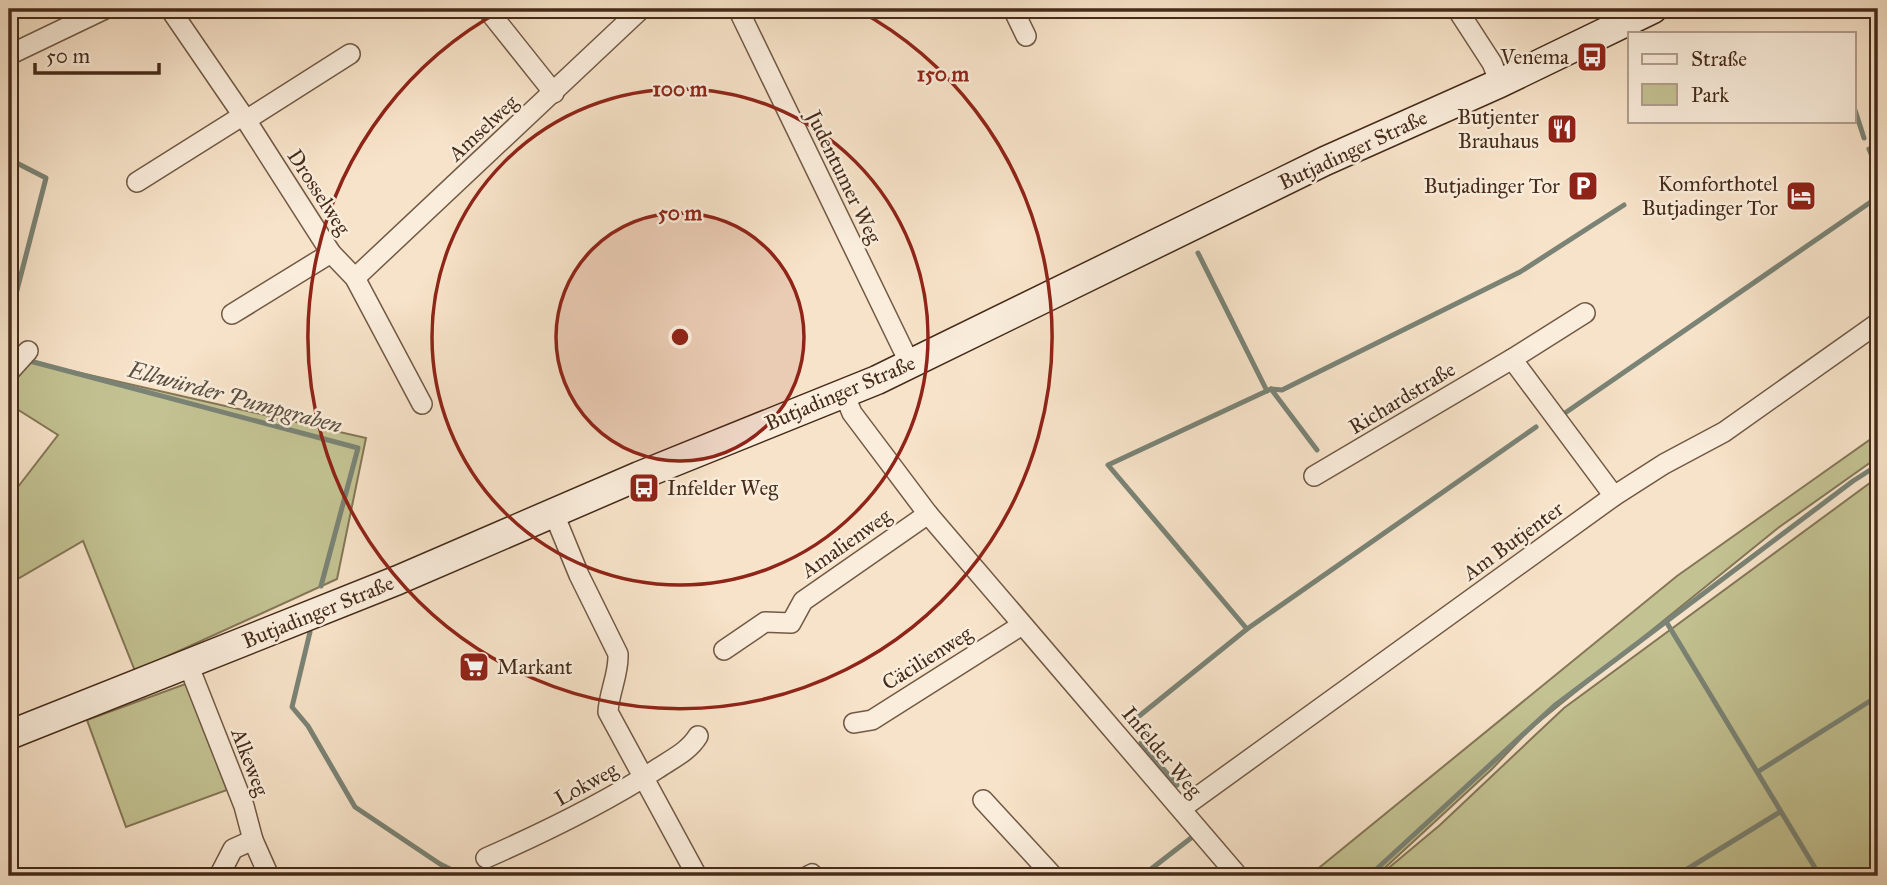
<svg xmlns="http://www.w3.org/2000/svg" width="1887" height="885" font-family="'IM FELL Great Primer',serif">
<rect width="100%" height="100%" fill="#f7e3c9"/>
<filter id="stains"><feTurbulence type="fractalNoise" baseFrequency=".00286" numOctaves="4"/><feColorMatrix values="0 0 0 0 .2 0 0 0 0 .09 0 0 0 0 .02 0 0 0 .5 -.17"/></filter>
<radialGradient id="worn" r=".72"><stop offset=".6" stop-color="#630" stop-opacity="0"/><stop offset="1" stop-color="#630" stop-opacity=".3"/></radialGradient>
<g fill="#c3c292" stroke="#847656" stroke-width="2">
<polygon points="28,361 366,438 337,579 135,671 83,541 9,584 9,489 14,492 58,435 9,404 9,387"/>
<polygon points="1878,434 1878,457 1778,528 1531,728 1492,769 1376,876 1309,876 1677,576"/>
<polygon points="1878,477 1878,876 1379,876 1440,825 1564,708"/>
<polygon points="188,683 227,790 126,827 87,720"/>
</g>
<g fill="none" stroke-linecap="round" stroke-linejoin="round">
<g stroke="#7a8375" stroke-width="5">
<polyline points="1854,107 1864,138"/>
<polyline points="1869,149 1878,170"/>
<polyline points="9,159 46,178 9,321"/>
<polyline points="1198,253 1267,391"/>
<polyline points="9,347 19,354"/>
<polyline points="26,360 358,448 321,586"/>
<polyline points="1271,389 1317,450"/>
<polyline points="1565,413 1878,197"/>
<polyline points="1667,623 1820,876"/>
<polyline points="1247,629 1536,427"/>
<polyline points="310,632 292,707 308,726 355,807 440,864 464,876"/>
<polyline points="1133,721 1247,629 1108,465 1271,389 1282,390 1520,272 1624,205"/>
<polyline points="1141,743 1177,785"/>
<polyline points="1759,771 1878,696"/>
<polyline points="1142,876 1191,838"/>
<polyline points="1369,876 1554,706 1853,481 1878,465"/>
<polyline points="1676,876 1780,812"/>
</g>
<g stroke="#725945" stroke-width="22">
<g id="minor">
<polyline points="170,9 246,120 331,253 355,278 422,404"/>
<polyline points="487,9 554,93"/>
<polyline points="738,9 910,364"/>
<polyline points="1013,9 1026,36"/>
<polyline points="1457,9 1492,63 1500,83"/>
<polyline points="9,55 105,9"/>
<polyline points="246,120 350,54"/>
<polyline points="137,182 242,116"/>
<polyline points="355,278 641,9"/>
<polyline points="232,314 331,253"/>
<polyline points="1512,359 1614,496"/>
<polyline points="9,372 28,351"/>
<polyline points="844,394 852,413 928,514 1238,876"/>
<polyline points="1314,476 1512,359 1585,313"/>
<path d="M554 514 579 575 618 654C619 674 609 692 608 712L697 876"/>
<polyline points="724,650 765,622 791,623 803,601 928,514"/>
<polyline points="188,664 244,806 253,840 269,876"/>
<polyline points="854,723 872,720 1022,625"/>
<polyline points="983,800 1053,876"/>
<polyline points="1182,808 1614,496 1664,464 1724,432 1878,323"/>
<path d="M486 858C545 832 603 804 657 769 672 759 689 751 698 736"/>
<polyline points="219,876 233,849 253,840"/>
<polyline points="808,876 812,874 814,876"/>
</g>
</g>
<g stroke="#452b19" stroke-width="31">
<polyline id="secondary" points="9,735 398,580 639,476 877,380 1325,161 1500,83 1653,9"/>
</g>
<use href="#minor" stroke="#faeddc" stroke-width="19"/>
<use href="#secondary" stroke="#faeddc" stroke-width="28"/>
</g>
<circle cx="680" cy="337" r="124" fill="#8f2418" fill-opacity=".12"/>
<g fill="none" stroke="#8f2418" stroke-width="3.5">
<circle cx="680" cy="337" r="124"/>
<circle cx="680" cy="337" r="248"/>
<path d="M858 10A372 372 0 1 1 502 10"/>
</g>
<defs>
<g id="bus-square" transform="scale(1.575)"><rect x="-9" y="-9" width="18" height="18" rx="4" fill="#8f2418" stroke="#faeddc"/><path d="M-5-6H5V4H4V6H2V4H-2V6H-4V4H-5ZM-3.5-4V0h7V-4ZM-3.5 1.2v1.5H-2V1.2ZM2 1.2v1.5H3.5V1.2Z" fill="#fff"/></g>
<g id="restaurant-square" transform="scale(1.575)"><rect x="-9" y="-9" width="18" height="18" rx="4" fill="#8f2418" stroke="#faeddc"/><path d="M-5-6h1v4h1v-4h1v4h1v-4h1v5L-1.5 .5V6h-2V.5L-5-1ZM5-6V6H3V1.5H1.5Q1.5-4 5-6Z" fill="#fff"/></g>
<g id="parking-square" transform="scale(1.575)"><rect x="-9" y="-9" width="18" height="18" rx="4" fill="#8f2418" stroke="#faeddc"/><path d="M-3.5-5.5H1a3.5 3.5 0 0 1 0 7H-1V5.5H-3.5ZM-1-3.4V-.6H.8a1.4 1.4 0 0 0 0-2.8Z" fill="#fff"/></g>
<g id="hotel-square" transform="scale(1.575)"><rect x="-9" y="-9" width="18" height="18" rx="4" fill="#8f2418" stroke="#faeddc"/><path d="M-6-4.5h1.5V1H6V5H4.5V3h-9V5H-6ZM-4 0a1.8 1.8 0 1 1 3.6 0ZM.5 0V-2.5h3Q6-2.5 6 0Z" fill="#fff"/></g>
<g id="supermarket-square" transform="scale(1.575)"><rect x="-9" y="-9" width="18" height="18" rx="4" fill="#8f2418" stroke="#faeddc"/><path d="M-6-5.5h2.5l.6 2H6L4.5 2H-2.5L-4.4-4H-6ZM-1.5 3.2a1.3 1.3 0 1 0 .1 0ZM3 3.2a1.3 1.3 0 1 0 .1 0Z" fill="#fff"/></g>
</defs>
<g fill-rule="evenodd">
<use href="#bus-square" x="1592" y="57"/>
<use href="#restaurant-square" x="1562" y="129"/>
<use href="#parking-square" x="1583" y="186"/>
<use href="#hotel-square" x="1801" y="196"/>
<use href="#bus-square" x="644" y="488"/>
<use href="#supermarket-square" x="474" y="667"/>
</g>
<g text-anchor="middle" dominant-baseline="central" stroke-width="5" stroke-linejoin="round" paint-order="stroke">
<g font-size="21" fill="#452b19" stroke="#faeddc" text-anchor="end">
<text x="1569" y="57">Venema</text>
<text x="1539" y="117">Butjenter<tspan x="1539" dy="24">Brauhaus</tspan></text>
<text x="1778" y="184">Komforthotel<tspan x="1778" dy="24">Butjadinger Tor</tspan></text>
<text x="1560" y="186">Butjadinger Tor</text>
<text x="667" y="488" text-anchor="start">Infelder Weg</text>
<text x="497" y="667" text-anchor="start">Markant</text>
</g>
<g font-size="21" fill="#452b19" stroke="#faeddc">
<text transform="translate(483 128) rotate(-43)">Amselweg</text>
<text transform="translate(1353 150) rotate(-25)">Butjadinger Straße</text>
<text transform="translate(844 177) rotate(64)">Judentumer Weg</text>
<text transform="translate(319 192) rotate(57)">Drosselweg</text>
<text transform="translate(840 393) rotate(-23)">Butjadinger Straße</text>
<text transform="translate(1402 398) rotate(-31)">Richardstraße</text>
<text transform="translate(1513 541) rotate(-36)">Am Butjenter</text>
<text transform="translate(846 543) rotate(-35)">Amalienweg</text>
<text transform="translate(318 612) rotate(-22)">Butjadinger Straße</text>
<text transform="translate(927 658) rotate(-32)">Cäcilienweg</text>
<text transform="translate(1162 752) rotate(50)">Infelder Weg</text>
<text transform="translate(250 762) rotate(69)">Alkeweg</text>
<text transform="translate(586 784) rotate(-29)">Lokweg</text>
</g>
<g font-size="23" font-style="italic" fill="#5b5040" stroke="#faeddc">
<text transform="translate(235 397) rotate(15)">Ellwürder Pumpgraben</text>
</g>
</g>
<circle cx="680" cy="337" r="10" fill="#8f2418" stroke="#faeddc" stroke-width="3.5"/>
<g font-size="21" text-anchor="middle" font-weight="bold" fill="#8f2418" stroke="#faeddc" stroke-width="5" stroke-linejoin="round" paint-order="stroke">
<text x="943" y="81">150 m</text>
<text x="680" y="96">100 m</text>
<text x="680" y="220">50 m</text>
</g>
<rect width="1887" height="885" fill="none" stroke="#f7e3c9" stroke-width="35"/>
<rect x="10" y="10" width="1866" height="864" fill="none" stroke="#452b19" stroke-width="3.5"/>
<rect x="18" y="18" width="1852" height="850" fill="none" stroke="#452b19" stroke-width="2"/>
<rect x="1628" y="32" width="228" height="91" fill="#faeddc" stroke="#b29f8e" stroke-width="2"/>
<rect x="1642" y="54" width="35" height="10" fill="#faeddc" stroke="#b29f8e" stroke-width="2"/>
<text x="1691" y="66" font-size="21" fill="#452b19">Straße</text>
<rect x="1642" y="84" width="35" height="21" fill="#c3c292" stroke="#b29f8e" stroke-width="2"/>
<text x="1691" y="102" font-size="21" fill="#452b19">Park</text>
<path d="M35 63v10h124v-10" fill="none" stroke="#452b19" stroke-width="3.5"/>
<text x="46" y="63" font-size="21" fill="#452b19" stroke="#faeddc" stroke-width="5" paint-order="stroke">50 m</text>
<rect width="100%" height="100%" filter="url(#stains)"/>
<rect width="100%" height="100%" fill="url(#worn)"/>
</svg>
